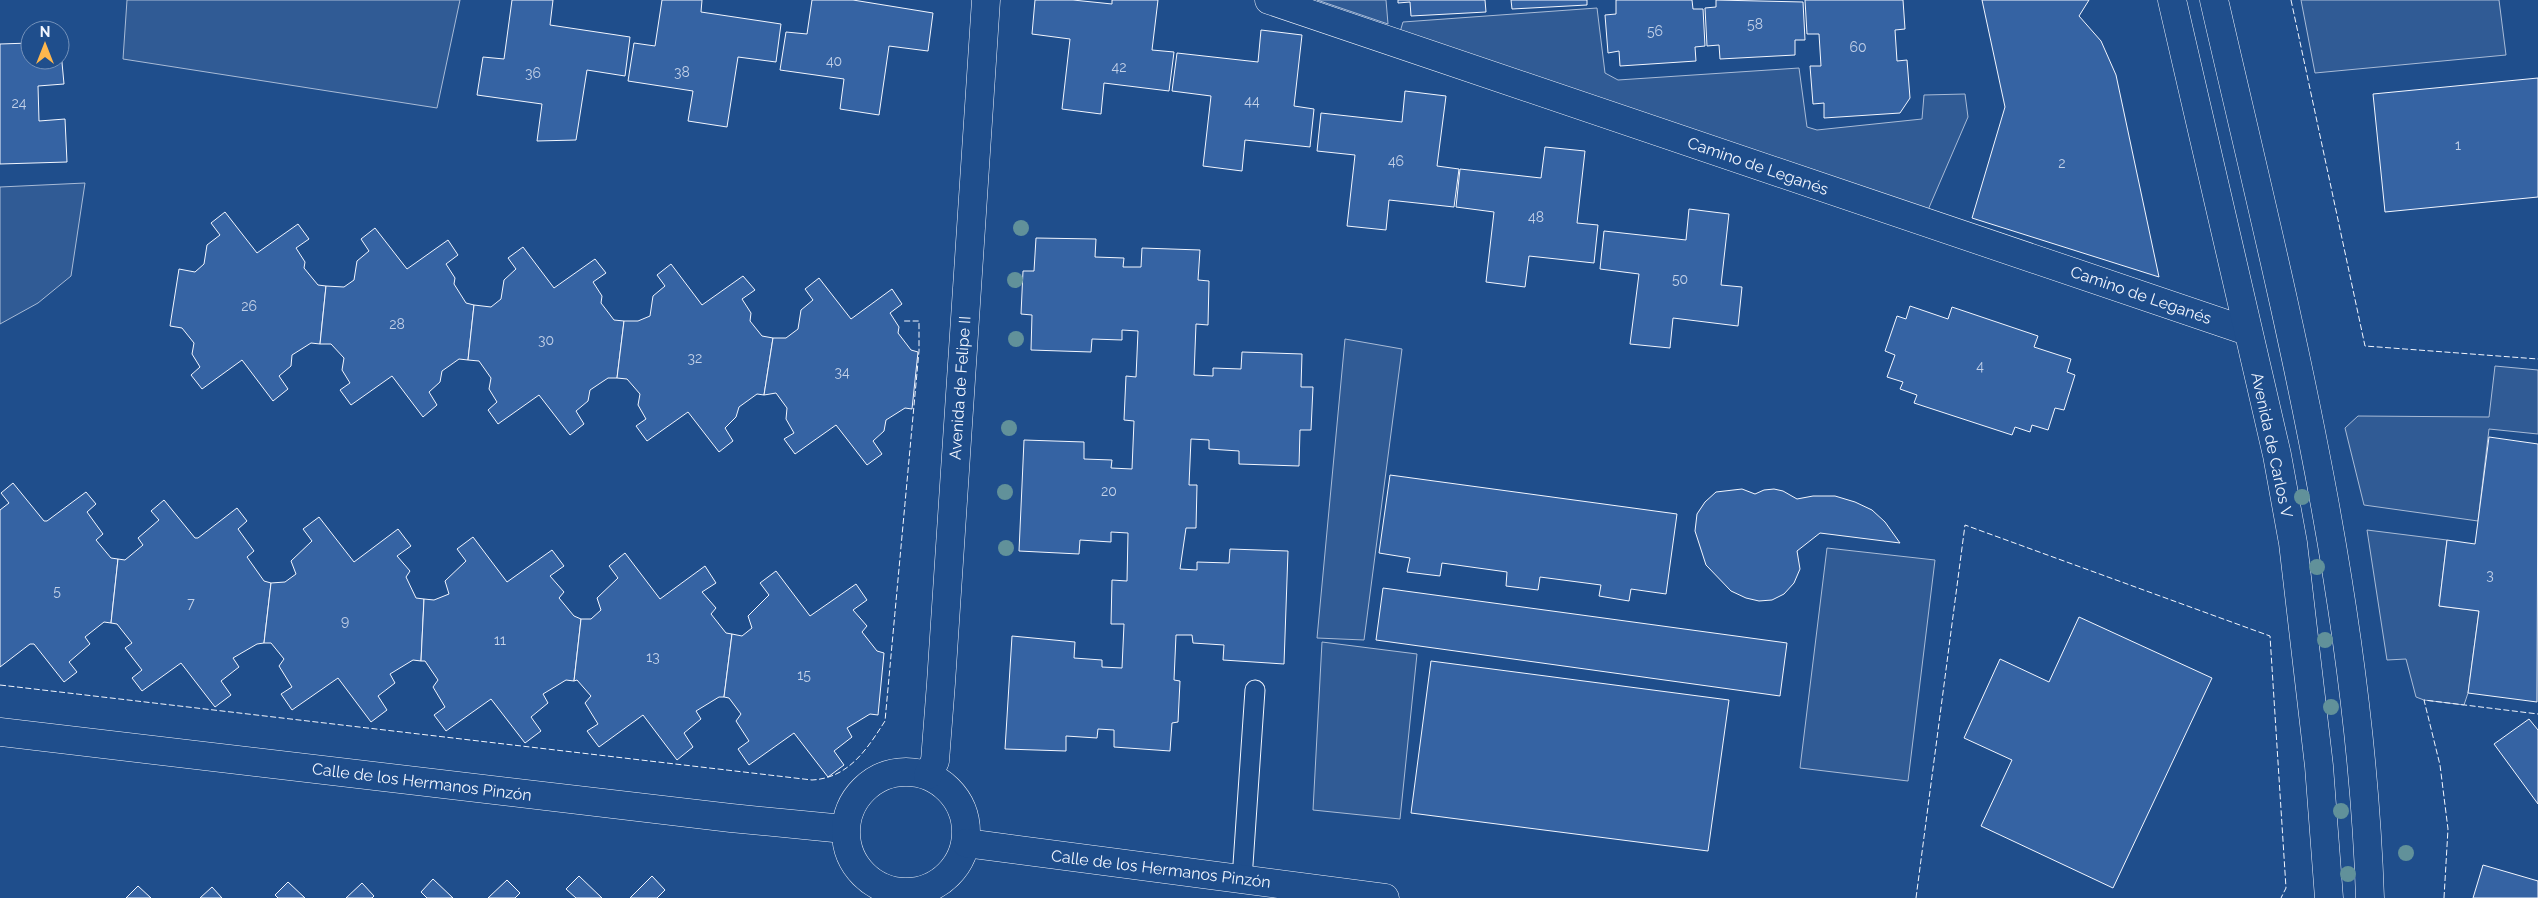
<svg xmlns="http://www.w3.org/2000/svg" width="2538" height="898" font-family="Raleway,sans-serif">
<rect width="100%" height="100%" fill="#1f4e8c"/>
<g fill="#305b95" stroke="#a8bbd7">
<polygon points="127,0 460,0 437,108 123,59"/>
<polygon points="1317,0 1386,0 1388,24"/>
<polygon points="2301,0 2499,0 2506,55 2315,73"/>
<polygon points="1597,8 1605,73 1618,80 1799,68 1807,127 1817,130 1922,119 1924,95 1965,94 1968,117 1928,210 1400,32 1403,22"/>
<polygon points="85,183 71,276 38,303 0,324 0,187"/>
<polygon points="1345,339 1402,349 1364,640 1317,638"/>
<polygon points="2495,366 2538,370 2538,434 2489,429 2478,521 2364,505 2345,428 2358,416 2489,417"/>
<polygon points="2367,530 2447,540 2439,606 2479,611 2468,693 2464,705 2424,700 2416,697 2406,659 2387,660"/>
<polygon points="1827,548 1935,560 1908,781 1800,768"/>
<polygon points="1322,642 1417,654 1400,819 1313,810"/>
</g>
<g fill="#3563a3" stroke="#f2f6ff">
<polygon points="512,0 553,0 550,25 630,37 625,76 587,70 576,140 537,141 542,104 477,95 483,57 504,59"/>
<polygon points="662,0 702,0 701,12 781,24 776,62 738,57 727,127 688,121 693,91 628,81 634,43 655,46"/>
<polygon points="812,0 853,0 933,13 928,51 889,46 879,115 840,109 844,79 780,70 786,32 807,34"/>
<polygon points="1035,0 1073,0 1112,4 1112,0 1158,0 1152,50 1174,52 1169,91 1104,83 1101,114 1062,109 1070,39 1032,34"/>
<polygon points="1398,0 1485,0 1486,12 1411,16 1410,2 1398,3"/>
<polygon points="1511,0 1587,0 1587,5 1512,9"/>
<polygon points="1616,0 1692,0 1693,9 1703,9 1705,46 1695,47 1696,61 1620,66 1619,51 1608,53 1605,15 1616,14"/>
<polygon points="1716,0 1803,2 1805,40 1795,40 1795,55 1720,59 1719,45 1707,46 1705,8 1716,7"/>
<polygon points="1805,0 1903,0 1905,29 1895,30 1897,61 1907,60 1910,98 1900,113 1824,118 1824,103 1813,104 1810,66 1821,66 1819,34 1807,34"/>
<polygon points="1982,0 2089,0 2079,16 2101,41 2116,75 2159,277 1972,218 2005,107"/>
<polygon points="1261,30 1302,35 1294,106 1314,109 1310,147 1245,140 1242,171 1203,166 1211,96 1172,91 1177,53 1258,62"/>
<polygon points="60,41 64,84 38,86 39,121 65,119 67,162 0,164 0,44 30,43 30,60 60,60"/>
<polygon points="2538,78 2538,197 2385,212 2373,94"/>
<polygon points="1405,91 1446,96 1437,166 1459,169 1454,207 1389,200 1386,230 1347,226 1355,155 1317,151 1321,113 1402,122"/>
<polygon points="1545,147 1585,151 1577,223 1598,225 1594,263 1529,256 1525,287 1486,282 1494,212 1456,207 1460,169 1541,178"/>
<polygon points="1689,209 1729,214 1721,285 1742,287 1738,326 1673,318 1670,348 1630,344 1639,274 1600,269 1604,231 1686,240"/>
<polygon points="225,212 257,253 298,224 309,239 296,248 305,262 304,268 318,285 326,286 320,344 311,343 292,355 291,366 279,376 288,389 273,401 242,360 202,389 191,375 200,367 192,354 194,343 182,328 170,326 179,269 195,272 204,264 207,245 220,235 211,223"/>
<polygon points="375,228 407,269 448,240 458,255 446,264 455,278 454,284 466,303 474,305 468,360 459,359 442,371 440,382 429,392 437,405 423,417 392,376 351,405 340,390 350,383 342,370 344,358 331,344 320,344 326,286 344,287 354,280 357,261 369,251 361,239"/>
<polygon points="1036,238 1096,239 1095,257 1124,258 1123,267 1141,267 1142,248 1200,250 1198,280 1209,281 1208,325 1196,324 1194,375 1213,376 1213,368 1241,369 1242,352 1302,354 1301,387 1313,387 1311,430 1300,430 1299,466 1239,464 1239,451 1209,449 1209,440 1191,439 1189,485 1197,485 1196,528 1186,528 1180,569 1197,570 1197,562 1229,563 1230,549 1288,551 1284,664 1223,660 1224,645 1193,643 1192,635 1176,635 1174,680 1180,681 1178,722 1172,723 1170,751 1114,747 1114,730 1098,729 1097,738 1066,736 1066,751 1005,749 1012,636 1075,642 1074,658 1102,660 1102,667 1122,668 1124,624 1111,624 1112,580 1127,581 1128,533 1111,532 1111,542 1080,540 1079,554 1019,551 1022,485 1024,440 1084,442 1084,459 1112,460 1111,468 1132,469 1134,421 1124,420 1126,376 1136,377 1138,331 1122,330 1122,340 1092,339 1091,352 1031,350 1032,315 1021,314 1023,271 1034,271"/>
<polygon points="523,247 554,288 595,259 606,273 593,282 602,296 601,303 614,320 624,321 617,378 608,378 590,390 588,401 576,411 584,424 570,435 539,395 498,424 488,410 497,402 489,389 491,378 479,361 468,360 474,305 491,307 501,299 504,280 516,269 508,258"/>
<polygon points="671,264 702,305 743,276 755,290 742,299 751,313 750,321 762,336 773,338 764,395 757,394 739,407 736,417 725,428 733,441 719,452 688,412 647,441 636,426 646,419 638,405 640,394 627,379 617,378 624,321 638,321 650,316 653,296 665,286 657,275"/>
<polygon points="819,278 851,319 892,289 902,304 890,313 899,327 898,333 911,350 918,352 912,409 905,408 886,420 884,431 873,441 882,454 867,465 836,425 795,454 784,439 794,433 786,419 787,408 776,393 764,395 773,338 786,338 798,329 801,310 813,300 805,289"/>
<polygon points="1910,306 1948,319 1952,307 2038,336 2034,347 2071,359 2067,372 2075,375 2064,410 2055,408 2048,430 2032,425 2030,432 2015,427 2012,435 1914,403 1917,395 1900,389 1903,382 1887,377 1895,355 1885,351 1897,316 1906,319"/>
<polygon points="2489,437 2538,444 2537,702 2468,693 2479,611 2439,606 2447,540 2475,544"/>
<polygon points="1390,475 1677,514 1666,594 1631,589 1629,601 1599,596 1601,585 1540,577 1538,590 1506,586 1507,572 1442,563 1440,576 1407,572 1410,558 1379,553"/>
<polygon points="13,483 44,521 47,521 86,492 96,504 87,512 103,534 96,540 111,558 118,559 111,623 104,622 85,637 90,644 69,662 77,672 64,682 34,644 30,644 0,667 0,510 9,503 1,493"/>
<polygon points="1742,489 1755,494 1764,490 1774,489 1783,491 1797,499 1813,496 1835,496 1855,502 1872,510 1885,522 1900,543 1820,533 1797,551 1800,569 1794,583 1784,594 1772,600 1759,601 1746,598 1731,591 1706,565 1695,531 1697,514 1705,502 1716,492"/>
<polygon points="164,500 195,538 198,538 237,508 247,521 238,529 254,551 247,557 264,581 271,583 264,643 257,644 233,658 239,667 221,681 231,695 215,707 181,663 142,691 132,678 142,670 125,648 132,643 117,624 111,623 118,559 125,560 143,545 138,538 159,520 151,511"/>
<polygon points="319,517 354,562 398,529 411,546 397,556 410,571 406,577 416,598 424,599 421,661 413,660 390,674 395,683 378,696 387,710 371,722 338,678 292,710 281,694 292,687 279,666 284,659 271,643 264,643 271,583 285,582 296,574 291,561 312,541 303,529"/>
<polygon points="473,537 507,582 552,550 564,566 550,576 564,592 559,598 574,616 581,619 574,681 566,680 543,694 548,703 531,717 541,731 525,743 491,699 446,731 434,715 445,707 433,687 438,680 425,661 421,661 424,599 434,600 449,594 445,581 466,561 457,549"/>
<polygon points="625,553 660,599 705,566 716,583 702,592 716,608 711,614 726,633 732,634 724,697 719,697 696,711 701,719 684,733 693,747 677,760 643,715 599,747 587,731 598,724 585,703 591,696 577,680 574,681 581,619 591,619 601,610 597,598 618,578 609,566"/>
<polygon points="776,571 810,616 856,584 867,600 853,610 867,626 862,632 877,651 884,653 878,715 870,714 847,728 852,737 834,751 844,765 828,777 794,733 749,765 738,749 749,741 736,721 741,714 729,698 724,697 732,634 742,636 752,628 748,616 769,595 760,583"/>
<polygon points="1383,588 1787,643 1780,696 1376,640"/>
<polygon points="2079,617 2212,678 2113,888 1981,826 2012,760 1964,738 2000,659 2049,682"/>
<polygon points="1431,661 1729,700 1708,851 1411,813"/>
<polygon points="2529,719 2538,730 2538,804 2494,744"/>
<polygon points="2483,865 2538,881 2538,898 2473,898"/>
<polygon points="579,876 602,898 576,898 566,889"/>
<polygon points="652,876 665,890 657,898 630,898"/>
<polygon points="433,879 453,898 427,898 421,892"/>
<polygon points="507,880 520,893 515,898 488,898"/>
<polygon points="288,882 305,898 278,898 275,895"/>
<polygon points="362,883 374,896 372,898 346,898"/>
<polygon points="138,886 151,898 126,898"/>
<polygon points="212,887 222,898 200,898"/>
</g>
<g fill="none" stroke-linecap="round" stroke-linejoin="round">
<g stroke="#f2f6ff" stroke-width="21">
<polyline id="service" points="1242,879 1255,690"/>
</g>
<g stroke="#f2f6ff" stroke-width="29">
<polyline id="pedestrian" points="1269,0 2247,331"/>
</g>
<g stroke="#f2f6ff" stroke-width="29">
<g id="minor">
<polyline points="0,732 731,818 844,829"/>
<circle cx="906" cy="832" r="60"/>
<polyline points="928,775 935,761 941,683 986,0"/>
<polyline points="966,843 1385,898"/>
</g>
</g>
<g stroke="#f2f6ff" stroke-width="29">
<g id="tertiary">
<polyline points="2172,0 2277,455 2293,543 2319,766 2329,898"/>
<path d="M2214 0C2282 296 2360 593 2370 898"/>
</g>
</g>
<use href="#service" stroke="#1f4e8c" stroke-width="19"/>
<use href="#pedestrian" stroke="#1f4e8c" stroke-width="28"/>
<use href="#minor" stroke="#1f4e8c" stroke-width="28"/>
<use href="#tertiary" stroke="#1f4e8c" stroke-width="28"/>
<g stroke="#f2f6ff" stroke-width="1" stroke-dasharray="6 2.5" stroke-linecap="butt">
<polyline points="2291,0 2365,346 2538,359"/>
<path d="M0 685 812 780C849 778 867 749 885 721L919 351V321H902"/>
<polyline points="1916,898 1965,525 2270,636 2286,888 2281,898"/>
<polyline points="2444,898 2448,829 2440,765 2424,700 2538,714"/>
</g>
</g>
<g fill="#61919a">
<circle cx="1021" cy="228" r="8"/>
<circle cx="1015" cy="280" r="8"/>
<circle cx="1016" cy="339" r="8"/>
<circle cx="1009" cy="428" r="8"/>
<circle cx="1005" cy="492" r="8"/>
<circle cx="2302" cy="497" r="8"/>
<circle cx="1006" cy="548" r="8"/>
<circle cx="2317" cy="567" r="8"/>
<circle cx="2325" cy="640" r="8"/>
<circle cx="2331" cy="707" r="8"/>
<circle cx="2341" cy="811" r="8"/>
<circle cx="2406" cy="853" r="8"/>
<circle cx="2348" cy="874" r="8"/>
</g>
<g text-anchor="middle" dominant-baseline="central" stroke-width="4" stroke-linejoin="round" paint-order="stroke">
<g font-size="14" fill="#c3d1e8">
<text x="1755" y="24">58</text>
<text x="1655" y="31">56</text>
<text x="1858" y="47">60</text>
<text x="834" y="61">40</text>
<text x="1119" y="67">42</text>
<text x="682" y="72">38</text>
<text x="533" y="73">36</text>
<text x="1252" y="101">44</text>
<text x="19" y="103">24</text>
<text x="2458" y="145">1</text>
<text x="1396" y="161">46</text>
<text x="2062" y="163">2</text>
<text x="1536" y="217">48</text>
<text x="1680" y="279">50</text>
<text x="249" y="306">26</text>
<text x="397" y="324">28</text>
<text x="546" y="340">30</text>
<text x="695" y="358">32</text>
<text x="1980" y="366">4</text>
<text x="842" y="372">34</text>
<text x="1109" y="491">20</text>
<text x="2490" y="575">3</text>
<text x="57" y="591">5</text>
<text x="191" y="603">7</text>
<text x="345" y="621">9</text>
<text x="500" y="640">11</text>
<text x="653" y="657">13</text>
<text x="804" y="675">15</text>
</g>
<g font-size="16" fill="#f2f6ff" stroke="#1f4e8c">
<text transform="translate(1758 166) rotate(19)">Camino de Leganés</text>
<text transform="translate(2141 295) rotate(19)">Camino de Leganés</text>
<text transform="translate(960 388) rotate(-86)">Avenida de Felipe II</text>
<text transform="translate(2272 445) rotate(78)">Avenida de Carlos V</text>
<text transform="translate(422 782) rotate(7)">Calle de los Hermanos Pinzón</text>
<text transform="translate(1161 869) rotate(7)">Calle de los Hermanos Pinzón</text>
</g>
</g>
<g transform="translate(45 45)"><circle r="24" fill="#1f4e8c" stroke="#7391ba"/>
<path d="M0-4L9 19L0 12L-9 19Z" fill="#ffb74d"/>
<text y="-8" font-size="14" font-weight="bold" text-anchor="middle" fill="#f2f6ff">N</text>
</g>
</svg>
